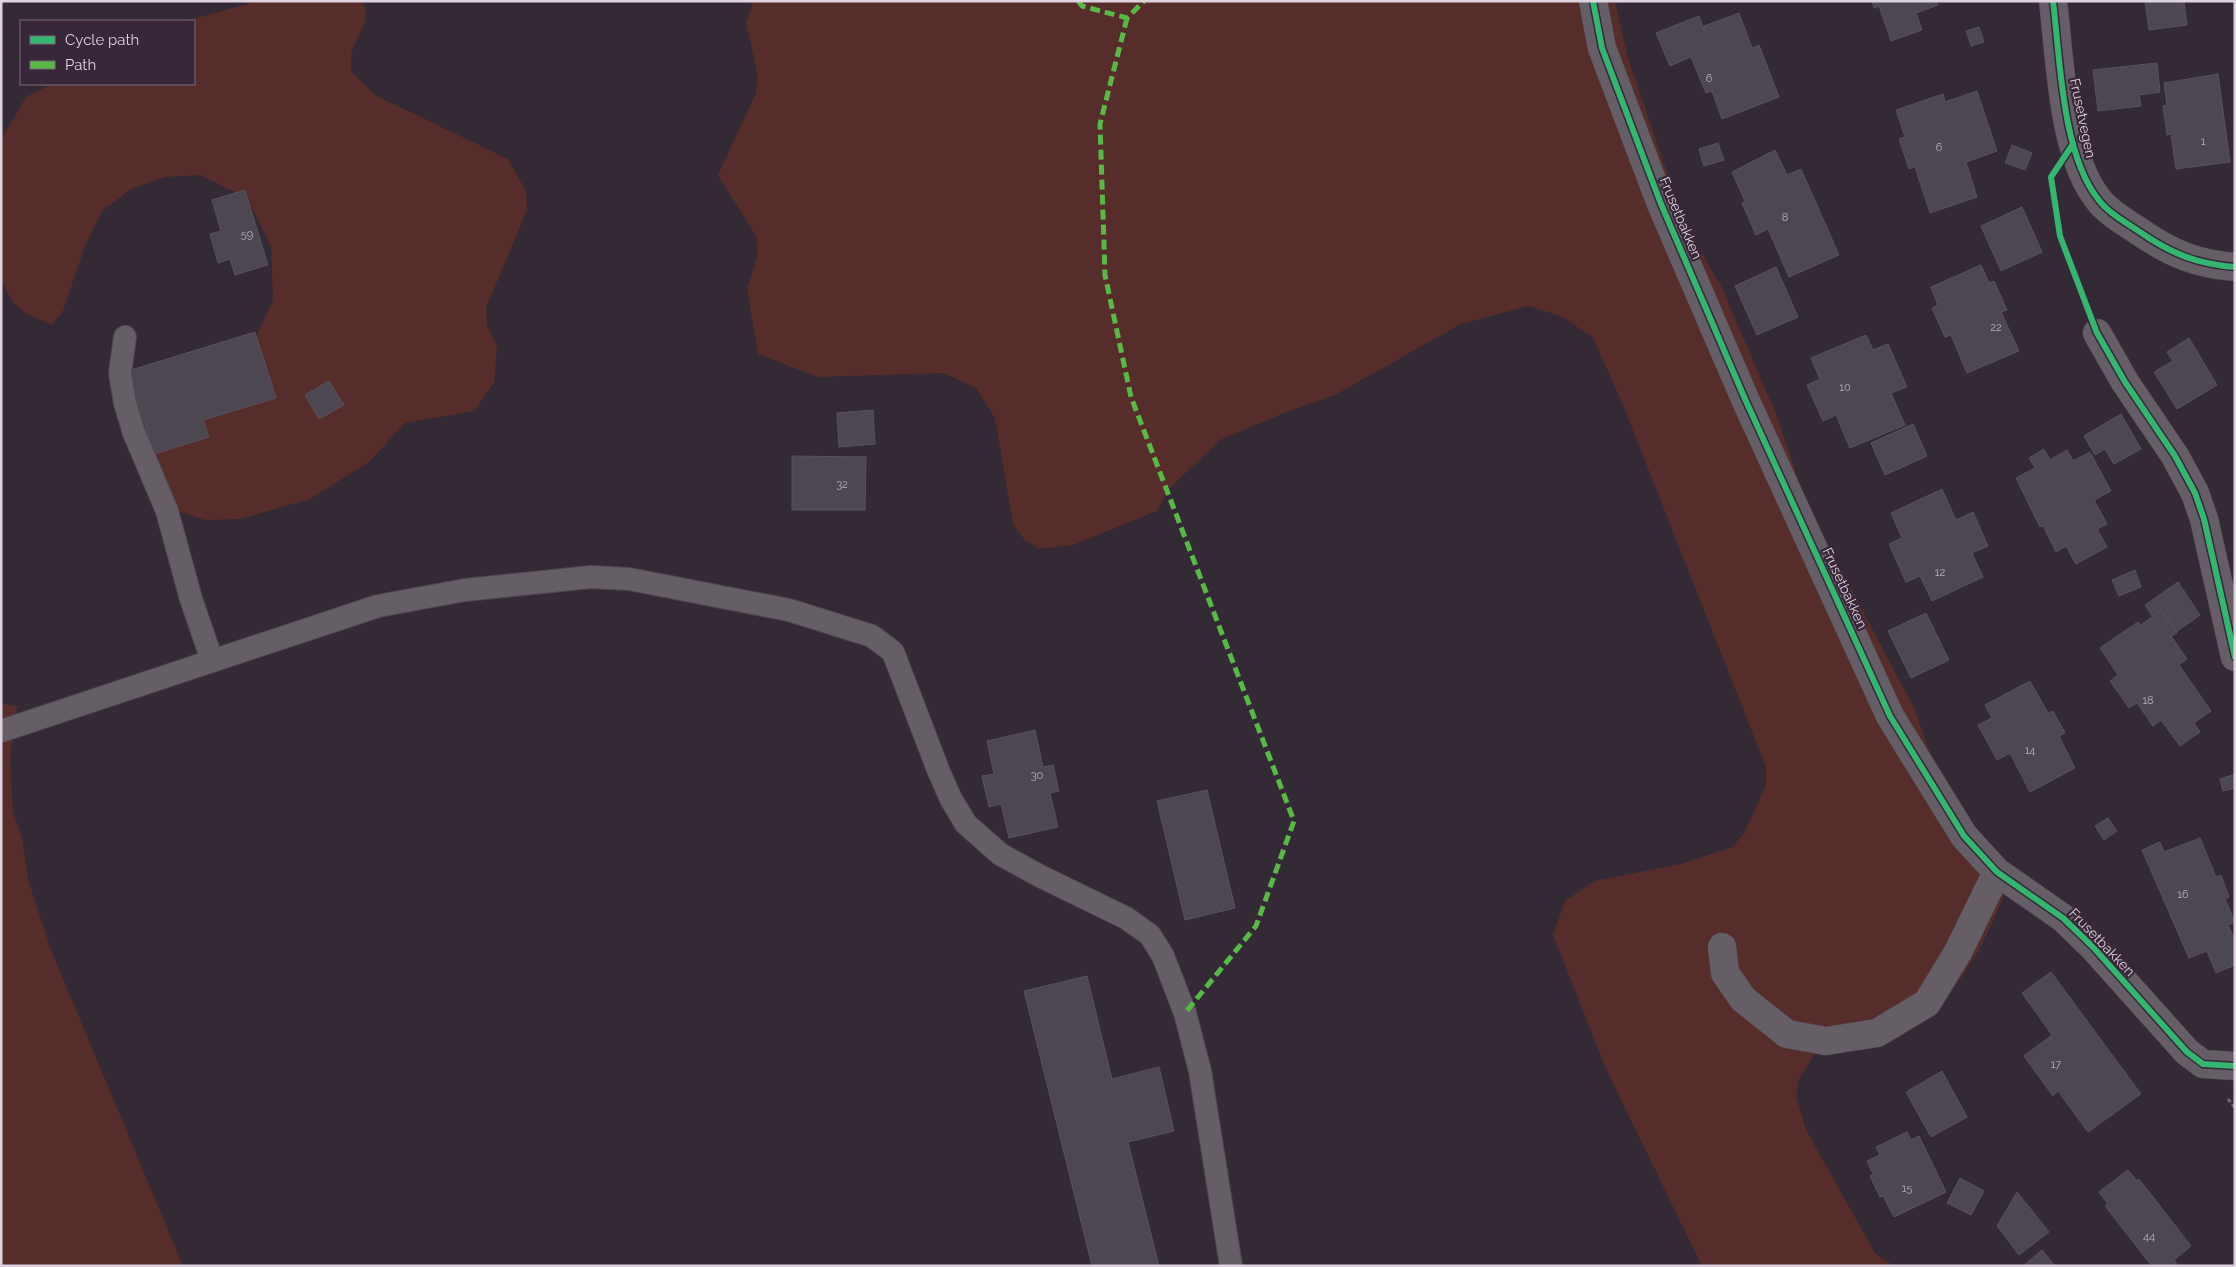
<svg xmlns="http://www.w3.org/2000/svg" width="2236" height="1267" font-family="Raleway,sans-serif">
<rect width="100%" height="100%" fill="#342a35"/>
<g fill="#562d2a">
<path d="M259 1H361C375 18 354 39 351 55 351 61 351 67 351 72L377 96 508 159 526 191 527 210 486 308 487 325 497 347 494 383 474 411 405 423 369 462 310 499 240 519 205 520 172 509 150 446 167 415 250 349 273 300 271 247 248 199 200 175 165 177 131 189 102 211 86 243 63 311 52 325C21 311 14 311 1 278V140L26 97 52 84H194V21H184Z"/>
<path d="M751 1H1615L1627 55 1685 225 1721 286 1778 419 1806 503 1915 710 1939 779 2011 879C1988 934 1970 979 1923 1019 1907 1033 1892 1043 1871 1048 1855 1052 1834 1049 1818 1049L1799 1079 1796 1096 1806 1130 1875 1253 1894 1266H1702L1607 1071 1553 935 1565 901 1594 881 1681 864 1732 847 1744 834 1766 785V767L1623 405 1593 338 1563 317 1529 306 1461 324 1335 395 1284 413 1220 440 1169 489 1157 511 1073 545 1039 549 1024 539 1013 524 995 418 976 388 943 373 818 377 758 354 747 289 758 254 756 236 718 175 756 93 758 76 746 23 752 6Z"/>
<polygon points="1,704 17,706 10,759 13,812 22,837 28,880 51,950 183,1266 1,1266"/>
</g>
<g fill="#4d4751" stroke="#58525c">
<polygon points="1872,1 1936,1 1938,5 1916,13 1922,30 1891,41 1879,6 1874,8"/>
<polygon points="2145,1 2188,1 2184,2 2187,25 2149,30"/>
<polygon points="1739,13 1752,48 1759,45 1779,97 1722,119 1712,91 1706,93 1691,57 1670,66 1656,33 1699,16 1706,34 1704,26"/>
<polygon points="1979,27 1984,42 1971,46 1966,31"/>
<polygon points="2157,63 2160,92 2139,95 2141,106 2098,111 2093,70"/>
<polygon points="2218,74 2230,162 2176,169 2171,134 2167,135 2163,106 2167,105 2164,83"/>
<polygon points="1977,91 1997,151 1966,162 1977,197 1930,213 1915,167 1909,169 1899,139 1905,137 1896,110 1943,94 1945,102"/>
<polygon points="1718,143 1724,160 1704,166 1699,149"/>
<polygon points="2012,145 2032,153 2025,170 2005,163"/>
<polygon points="1775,150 1787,175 1801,169 1839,255 1789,277 1768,229 1756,235 1742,203 1745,201 1732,172"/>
<polygon points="245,190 268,265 235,275 230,259 218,263 210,234 221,231 212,200"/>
<polygon points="2022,207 2042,252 2001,271 1981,226"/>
<polygon points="1981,265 1989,283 1994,281 2007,310 2001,312 2019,351 1967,373 1951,335 1945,337 1932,308 1938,305 1931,287"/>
<polygon points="1776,267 1798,317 1757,335 1735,286"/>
<polygon points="255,332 276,398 203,420 209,437 154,454 128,371"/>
<polygon points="1866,335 1873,350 1888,344 1907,387 1891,393 1905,425 1850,448 1836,415 1823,421 1807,385 1820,379 1811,358"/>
<polygon points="2189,338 2217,385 2177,409 2154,372 2173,361 2167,352"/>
<polygon points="329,381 344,405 319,419 305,395"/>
<polygon points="873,410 875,444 839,447 837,413"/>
<polygon points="2121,414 2141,449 2114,464 2105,449 2095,455 2084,436"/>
<polygon points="1913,424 1927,456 1885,475 1871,443"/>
<polygon points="2044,449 2050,460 2067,450 2073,461 2090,452 2111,491 2094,500 2107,524 2097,529 2107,547 2076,564 2066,546 2056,552 2043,526 2040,527 2016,478 2035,468 2029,458"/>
<polygon points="792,456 866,457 865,510 792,510"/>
<polygon points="1942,489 1956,520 1973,512 1988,546 1972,553 1983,577 1932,601 1920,576 1906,582 1889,544 1902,538 1891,513"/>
<polygon points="2135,570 2141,587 2119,596 2112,580"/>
<polygon points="2178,582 2200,615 2176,632 2161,610 2153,617 2145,605"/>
<polygon points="2161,610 2177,633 2171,636 2187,659 2179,665 2211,711 2194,723 2200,732 2180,746 2161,720 2153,726 2137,703 2129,708 2110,681 2118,675 2100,648 2138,622 2141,625"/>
<polygon points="1926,613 1949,660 1911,678 1888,631"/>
<polygon points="2030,681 2048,713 2053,711 2065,733 2059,736 2075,768 2030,792 2010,753 1997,760 1978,725 1992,718 1985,705"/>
<polygon points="1035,730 1043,767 1053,765 1059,791 1050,793 1058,827 1009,838 1001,804 989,807 982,776 994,774 987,741"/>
<polygon points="2235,774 2235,788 2223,791 2220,779"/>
<polygon points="1207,790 1235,908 1185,920 1157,801"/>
<polygon points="2108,818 2117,831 2104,840 2095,826"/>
<polygon points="2200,838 2216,877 2221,875 2229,897 2225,899 2235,922 2228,925 2235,941 2235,965 2216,973 2207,951 2189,958 2142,850 2160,842 2164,852"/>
<polygon points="2051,972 2141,1094 2088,1132 2058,1091 2053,1096 2024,1056 2052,1035 2022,993"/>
<polygon points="1087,976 1112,1079 1159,1067 1174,1131 1128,1142 1159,1266 1092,1266 1024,991"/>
<polygon points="1942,1071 1967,1117 1931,1137 1906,1092"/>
<polygon points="1907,1132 1911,1140 1919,1136 1946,1192 1894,1217 1883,1196 1880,1197 1870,1176 1873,1174 1867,1161 1880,1155 1876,1147"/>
<polygon points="2128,1170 2137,1181 2139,1179 2191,1246 2174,1260 2178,1266 2152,1266 2105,1206 2108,1204 2099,1192"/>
<polygon points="1960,1178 1984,1191 1971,1215 1947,1203"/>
<polygon points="2017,1192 2049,1232 2019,1255 1997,1226"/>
<polygon points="2042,1250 2055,1266 2023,1266"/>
</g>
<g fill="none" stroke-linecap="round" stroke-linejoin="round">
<g stroke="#4f464f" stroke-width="24">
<g id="service">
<polyline points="125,337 120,373 125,403 134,433 167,511 191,599 212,660"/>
<polyline points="1,731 378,606 465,590 591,577 629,579 789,610 872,636 893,652 939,772 951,799 966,824 1000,854 1038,875 1126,918 1150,935 1163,956 1185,1013 1200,1071 1231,1266"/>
</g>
</g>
<g stroke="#4f464f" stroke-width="29">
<g id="minor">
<polyline points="1593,1 1602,48 1661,204 1745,399 1890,716 1964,836 1997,872 2063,918 2093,947 2187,1052 2203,1064 2235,1066"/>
<path d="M2053 1C2060 58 2062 154 2098 199 2108 213 2127 223 2140 232 2172 254 2197 264 2235 267"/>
<polyline points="2097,333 2125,382 2175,456 2195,493 2204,519 2235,657"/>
<polyline points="1722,947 1725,973 1743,999 1787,1034 1826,1041 1877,1033 1927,1003 1958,952 1997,872"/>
</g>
</g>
<polyline stroke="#6f6870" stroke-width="3" stroke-dasharray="4 2.5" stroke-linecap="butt" points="2228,1099 2235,1108"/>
<use href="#service" stroke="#655e66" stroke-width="22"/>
<use href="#minor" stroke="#655e66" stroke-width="28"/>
<g stroke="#58b947" stroke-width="5" stroke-dasharray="10 5" stroke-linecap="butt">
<polyline points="1078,1 1082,6 1127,18 1144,1"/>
<polyline points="1127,18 1100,124 1105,275 1131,397 1294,821 1256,926 1185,1013"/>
</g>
<g stroke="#382639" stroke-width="9">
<g id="cycleway">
<polyline points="1593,1 1602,48 1661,204 1745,399 1890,716 1964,836 1997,872 2063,918 2093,947 2187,1052 2203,1064 2235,1066"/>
<path d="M2053 1C2060 58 2062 154 2098 199 2108 213 2127 223 2140 232 2172 254 2197 264 2235 267"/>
<polyline points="2073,144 2051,177 2060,236 2097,333 2125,382 2175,456 2195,493 2204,519 2235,657"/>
</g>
</g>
<use href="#cycleway" stroke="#33b770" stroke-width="6"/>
</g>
<g text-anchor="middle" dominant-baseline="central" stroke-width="4.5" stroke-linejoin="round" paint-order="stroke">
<g font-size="11" fill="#bab0bc">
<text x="1709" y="78">6</text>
<text x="2203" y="141">1</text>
<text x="1939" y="147">6</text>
<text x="1785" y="217">8</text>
<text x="247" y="234">59</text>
<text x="1996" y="327">22</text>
<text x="1845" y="387">10</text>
<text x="842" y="484">32</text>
<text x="1940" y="572">12</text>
<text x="2148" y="700">18</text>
<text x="2030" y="750">14</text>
<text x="1037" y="775">30</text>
<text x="2183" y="894">16</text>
<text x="2056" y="1064">17</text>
<text x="1907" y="1188">15</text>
<text x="2149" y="1236">44</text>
</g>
<g font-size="14" fill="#dfd3df" stroke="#382639">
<text transform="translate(2083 118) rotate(78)">Frusetvegen</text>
<text transform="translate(1681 218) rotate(67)">Frusetbakken</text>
<text transform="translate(1845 588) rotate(65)">Frusetbakken</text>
<text transform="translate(2102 942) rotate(46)">Frusetbakken</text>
</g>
</g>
<rect width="2236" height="1267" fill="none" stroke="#dfd3df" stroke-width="5"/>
<rect x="20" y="20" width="175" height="65" fill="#382639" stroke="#7b6b7b"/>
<rect x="30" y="36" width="25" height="8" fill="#33b770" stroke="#7b6b7b"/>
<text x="65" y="45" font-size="15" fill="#dfd3df">Cycle path</text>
<rect x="30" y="61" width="25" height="8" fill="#58b947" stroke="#7b6b7b"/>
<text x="65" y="70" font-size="15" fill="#dfd3df">Path</text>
</svg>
